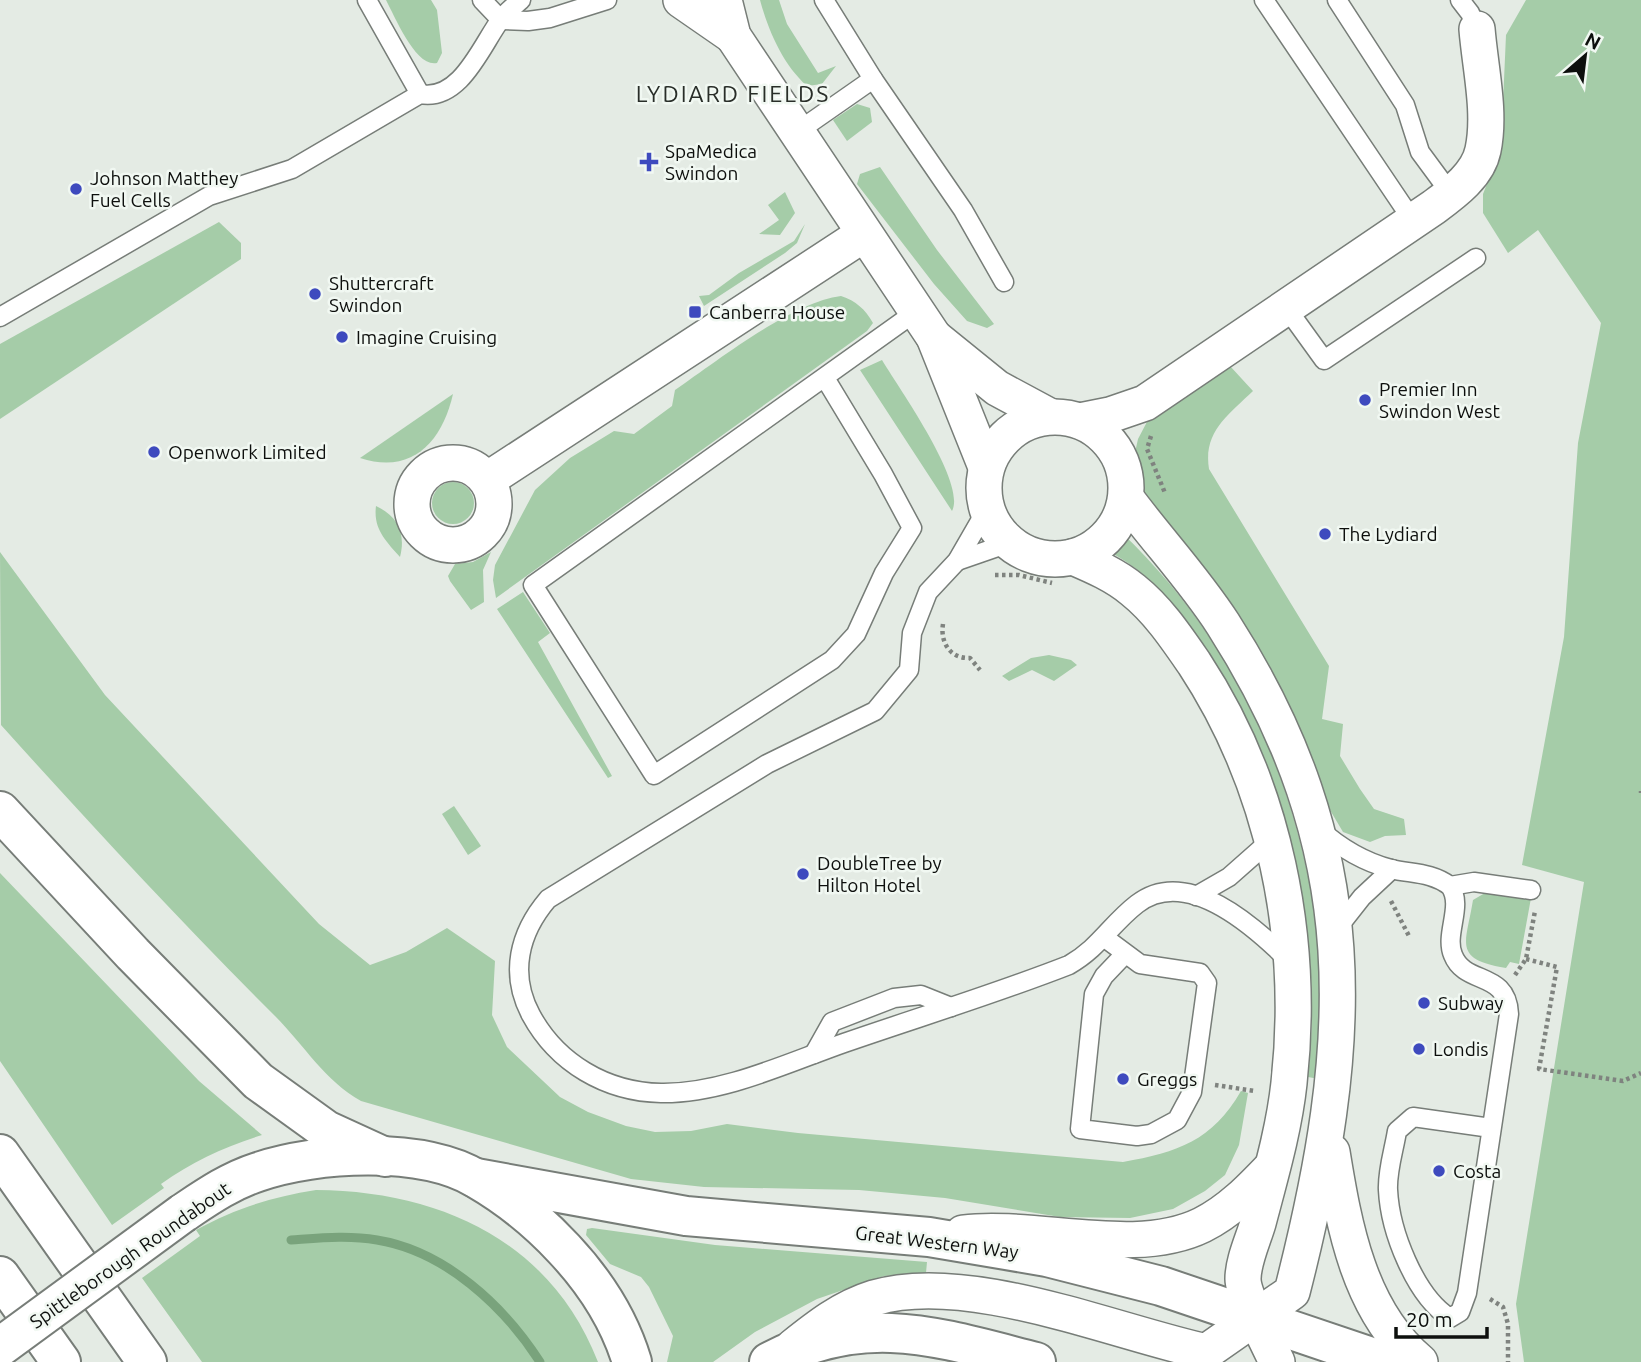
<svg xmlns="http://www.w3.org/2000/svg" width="1641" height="1362" font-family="Ubuntu,sans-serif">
<rect width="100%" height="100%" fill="#e4ebe4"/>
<g fill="#a5cca8">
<path d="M386 0H431L437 10 442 53 437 63C416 68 395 17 386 0Z"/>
<path d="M760 0H779L787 24 818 73 836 66 822 84 807 86C783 65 768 30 760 0Z"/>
<polygon points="1526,0 1641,0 1641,1362 1524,1362 1516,1304 1584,882 1522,865 1564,637 1578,443 1601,323 1538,230 1508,253 1483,213 1483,194 1501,148 1506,35"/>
<polygon points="857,104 870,108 872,122 847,141 833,120"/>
<polygon points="880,167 937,250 994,324 987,328 967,321 934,284 857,184 860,174"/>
<polygon points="785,192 795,213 780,235 759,234 779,220 768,205"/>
<polygon points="219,222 241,243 241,259 0,419 0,344"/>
<polygon points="805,224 797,243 785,253 704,306 699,296 709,295 739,273 794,241"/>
<path d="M841 296C856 301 865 309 873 323L867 331 496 598 493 580 495 565 535 490 570 458 614 431 634 434 672 406 675 390C717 361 792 302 841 296Z"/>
<path d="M882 360C898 387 967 483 952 511L860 370Z"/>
<path d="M1230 366 1253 391C1228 415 1203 432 1209 469L1329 666 1322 719 1343 724 1340 756 1360 789 1374 809 1404 819 1406 835 1385 836 1370 842 1343 832 1330 810 1298 723 1247 630 1187 545 1152 510 1139 487 1134 457 1138 439 1149 418Z"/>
<path d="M453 394C442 442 412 475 360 458Z"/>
<circle cx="453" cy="503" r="21"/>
<path d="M376 506C398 516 406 534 400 557 386 541 373 529 376 506Z"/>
<path d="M1122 533C1252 657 1317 827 1323 1004 1324 1029 1320 1054 1319 1079L1308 1077C1324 936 1290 792 1218 669 1189 620 1159 578 1108 551Z"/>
<path d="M0 552 105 695 319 924 370 965 406 952 447 928 495 961 492 1015 507 1047 560 1097 588 1112 626 1126 655 1132 691 1131 727 1124 798 1133 1123 1162C1178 1152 1212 1141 1241 1091L1248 1093 1239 1145 1225 1175 1205 1191 1173 1209 1130 1218 1060 1217 945 1198 859 1190 704 1187 631 1179 361 1101C325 1081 304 1045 275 1016 181 922 90 824 1 725Z"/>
<polygon points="491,552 483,570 484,602 471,610 450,581 448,576 455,564 473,562"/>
<polygon points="523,592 550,633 538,642 612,776 608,778 497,609"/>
<polygon points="1049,655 1071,660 1077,665 1054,681 1032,670 1009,681 1002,676 1031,658"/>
<polygon points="454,806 481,846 468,855 442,814"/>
<path d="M0 873 199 1081 262 1135C224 1147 193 1161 161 1184L164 1188 112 1225 0 1061Z"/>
<path d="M1490 890 1531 898 1519 964 1510 962 1506 968C1452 959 1466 944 1473 900Z"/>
<path d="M316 1190C440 1191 551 1241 598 1362H202L142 1278 200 1236 196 1230C236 1208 272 1197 316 1190Z"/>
<polygon points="592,1228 715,1245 927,1262 926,1273 884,1276 817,1299 755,1332 713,1362 667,1362 673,1336 649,1287 641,1277 610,1264 586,1235 587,1229"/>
</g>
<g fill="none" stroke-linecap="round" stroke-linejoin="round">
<path stroke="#79a37c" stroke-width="9" d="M291 1240C320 1238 348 1235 377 1240 445 1251 504 1306 540 1362"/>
<g stroke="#777d78" stroke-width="21">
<g id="service">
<polyline points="367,0 420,94"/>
<polyline points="482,0 501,20 528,21 550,18 607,0"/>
<polyline points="824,0 873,79"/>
<polyline points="1264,0 1413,221"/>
<polyline points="1337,0 1405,105 1420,152 1451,194"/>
<polyline points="1460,0 1470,13 1477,29"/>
<polyline points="797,132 873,79 963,210 1004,282"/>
<polyline points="1285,306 1324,360 1476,258"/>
<path d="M0 317 209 196 292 169 420 94C461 102 482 44 501 19 506 12 514 6 521 0"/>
<polyline points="825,378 883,474 912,528 884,573 856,634 832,660 654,775 533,585 917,311"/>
<path d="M987 509 957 561 928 592 912 633 909 670 875 711 767 764 548 899C519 933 509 974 531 1015 557 1063 606 1092 661 1093 722 1094 787 1063 844 1043 919 1017 995 994 1069 965 1099 948 1111 924 1137 904 1187 865 1255 927 1289 961"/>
<polyline points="957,561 1009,543"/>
<path d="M1318 828C1338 846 1364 862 1391 869 1412 874 1431 872 1450 886 1464 906 1444 934 1453 955 1465 986 1507 970 1509 1014L1467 1293 1460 1312 1450 1318C1415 1296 1390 1231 1388 1190 1387 1171 1394 1150 1397 1131L1413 1117 1491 1128"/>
<polyline points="1450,886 1474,882 1531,890"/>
<polyline points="1196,896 1229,877 1272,839"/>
<polyline points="1336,930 1362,897 1392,869"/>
<polyline points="1105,938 1140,964 1200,973 1207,983 1192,1092 1177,1120 1151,1134 1137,1136 1080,1129 1094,994 1104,976 1124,955"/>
<polyline points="814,1054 832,1022 894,998 921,995 951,1007"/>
</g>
</g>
<g stroke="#777d78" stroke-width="38">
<g id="minor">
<polyline points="681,0 733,36"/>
<polyline points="724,0 733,36 934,337 986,467"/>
<polyline points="934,337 997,388 1049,416"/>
<circle cx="1055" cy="488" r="71"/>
<path d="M1080 421 1110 415 1145 403 1434 207C1453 193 1478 175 1483 150 1491 112 1480 67 1477 29"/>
<circle cx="453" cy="504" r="41"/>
<polyline points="487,480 864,234"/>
<path d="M1073 557C1094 566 1115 575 1133 590 1158 610 1176 637 1194 663 1275 786 1305 938 1289 1083 1284 1130 1270 1177 1258 1223 1253 1240 1243 1261 1243 1279 1243 1295 1269 1345 1277 1362"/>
<path d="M1332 1152C1344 1226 1359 1311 1420 1362"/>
<path d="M963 1233C1036 1224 1135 1258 1202 1225 1230 1211 1251 1189 1272 1167"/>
<path d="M793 1347C818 1327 842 1308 874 1298 966 1270 1112 1331 1206 1352L1292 1292C1356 1042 1368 850 1223 624 1194 579 1157 540 1126 498"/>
</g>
</g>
<g stroke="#777d78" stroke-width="42">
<g id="primary">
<polyline points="476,1178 686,1216 929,1237 1047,1257 1161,1286 1386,1362"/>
<path d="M183 1213C207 1197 230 1181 258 1172 316 1152 422 1146 477 1179 508 1197 539 1222 564 1249 594 1281 619 1319 632 1362"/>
<path d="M769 1362C865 1311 938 1337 1036 1362"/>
</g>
</g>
<g stroke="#777d78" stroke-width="42">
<g id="motorway">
<polyline points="0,811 133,954 258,1081 326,1130 385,1157"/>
<polyline points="0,1154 147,1362"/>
<polyline points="0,1276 61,1362"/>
</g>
</g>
<g stroke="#7f837f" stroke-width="4.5" stroke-dasharray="3.5 3.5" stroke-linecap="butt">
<polyline points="1151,436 1147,449 1165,493"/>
<polyline points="995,575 1019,575 1052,583"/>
<path d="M943 624C940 642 950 659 970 658L980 670"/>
<polyline points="1641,791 1641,793"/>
<polyline points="1391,901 1410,938"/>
<polyline points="1526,959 1557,967 1539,1069 1623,1081 1641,1073"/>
<polyline points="1515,975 1526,959 1535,911"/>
<polyline points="1215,1085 1255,1091"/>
<polyline points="1490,1299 1503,1307 1508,1324 1508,1362"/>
</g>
<use href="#service" stroke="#fff" stroke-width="18"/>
<use href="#minor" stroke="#fff" stroke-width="35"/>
<use href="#primary" stroke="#fff" stroke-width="38"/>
<use href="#motorway" stroke="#fff" stroke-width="38"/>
<g stroke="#777d78" stroke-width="42" stroke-linecap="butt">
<polyline id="primary-bridge" points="0,1347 183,1213"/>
</g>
<use href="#primary-bridge" stroke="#fff" stroke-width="38"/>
</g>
<g fill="#3e4abe" stroke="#f1f8f2" stroke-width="2.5">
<path d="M645.5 151.5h7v7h7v7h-7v7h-7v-7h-7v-7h7z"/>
<circle cx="76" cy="189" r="7"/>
<circle cx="315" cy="294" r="7"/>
<rect x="688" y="305" width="14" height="14" rx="3.5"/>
<circle cx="342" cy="337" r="7"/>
<circle cx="1365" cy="400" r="7"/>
<circle cx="154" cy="452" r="7"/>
<circle cx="1325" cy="534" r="7"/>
<circle cx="803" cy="874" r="7"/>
<circle cx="1424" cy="1003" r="7"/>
<circle cx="1419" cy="1049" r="7"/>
<circle cx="1123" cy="1079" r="7"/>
<circle cx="1439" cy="1171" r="7"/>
</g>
<g text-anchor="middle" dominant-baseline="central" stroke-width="5" stroke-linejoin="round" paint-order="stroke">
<g font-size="19" fill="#0d0f0d" stroke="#f1f8f2" text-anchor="start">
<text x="665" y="151">SpaMedica<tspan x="665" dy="22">Swindon</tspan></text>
<text x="90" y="178">Johnson Matthey<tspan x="90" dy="22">Fuel Cells</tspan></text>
<text x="329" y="283">Shuttercraft<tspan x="329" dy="22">Swindon</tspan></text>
<text x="709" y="312">Canberra House</text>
<text x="356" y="337">Imagine Cruising</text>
<text x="1379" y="389">Premier Inn<tspan x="1379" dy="22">Swindon West</tspan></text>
<text x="168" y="452">Openwork Limited</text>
<text x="1339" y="534">The Lydiard</text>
<text x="817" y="863">DoubleTree by<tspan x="817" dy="22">Hilton Hotel</tspan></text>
<text x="1438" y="1003">Subway</text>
<text x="1433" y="1049">Londis</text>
<text x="1137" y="1079">Greggs</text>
<text x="1453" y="1171">Costa</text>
</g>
<g font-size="19" fill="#0d0f0d" stroke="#f1f8f2">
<text transform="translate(937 1242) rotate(7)">Great Western Way</text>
<text transform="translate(130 1255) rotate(-35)">Spittleborough Roundabout</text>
</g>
<g font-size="23" letter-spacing="2" fill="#292e29" stroke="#f1f8f2">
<text x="733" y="93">LYDIARD FIELDS</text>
</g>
</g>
<g transform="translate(1585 56) rotate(28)" stroke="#f1f8f2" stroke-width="5" paint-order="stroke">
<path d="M0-5L12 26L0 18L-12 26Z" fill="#0d0f0d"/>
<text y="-10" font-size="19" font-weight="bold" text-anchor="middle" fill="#0d0f0d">N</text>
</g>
<path d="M1396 1327v10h91v-10" fill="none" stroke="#0d0f0d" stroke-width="3.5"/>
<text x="1406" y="1327" font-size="21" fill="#0d0f0d" stroke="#f1f8f2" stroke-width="5" paint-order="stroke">20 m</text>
</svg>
